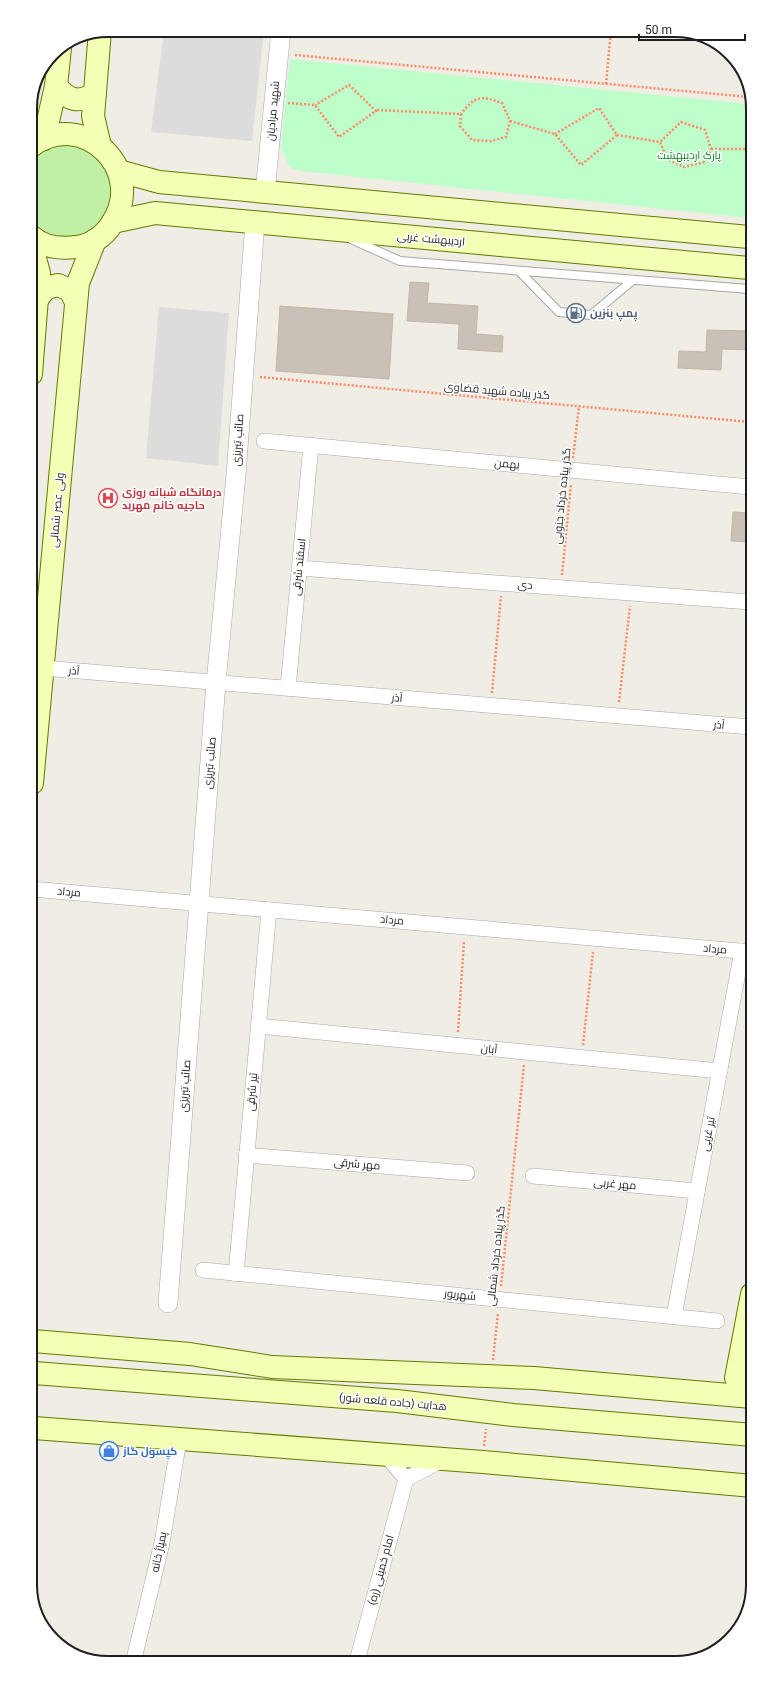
<svg xmlns="http://www.w3.org/2000/svg" width="783" height="1693" font-family="Roboto,Cairo,sans-serif">
<rect width="100%" height="100%" fill="#f0eee4"/>
<g fill="#dddcdc">
<polygon points="164,30 264,30 252,141 151,132"/>
<polygon points="159,307 229,313 218,466 146,458"/>
</g>
<path fill="#c1efa6" d="M66 145C71 145 77 146 82 147 136 166 110 251 53 234 44 231 36 226 30 219V163C41 151 51 147 66 145Z"/>
<polygon fill="#bdfeca" points="290,59 749,104 749,218 301,171 293,169 287,163 281,146"/>
<g fill="#c9c1b7" stroke="#c3b6a5">
<polygon points="410,282 429,283 427,303 478,306 476,334 503,336 502,352 458,349 459,324 407,321"/>
<polygon points="280,306 393,314 389,379 276,371"/>
<polygon points="707,330 749,331 750,350 722,349 721,370 678,368 679,351 706,352"/>
<polygon points="733,512 750,513 750,542 731,541"/>
</g>
<g fill="none" stroke-linecap="round" stroke-linejoin="round">
<g stroke="#a6a6a6" stroke-width="10">
<g id="service">
<polyline points="351,239 400,261 749,289"/>
<polyline points="519,271 559,312 591,315 633,280"/>
</g>
</g>
<g stroke="#a6a6a6" stroke-width="16">
<g id="minor">
<polyline points="264,441 750,487"/>
<polyline points="299,568 750,602"/>
<polyline points="43,668 751,727"/>
<polyline points="288,688 311,445"/>
<polyline points="32,889 751,952"/>
<polyline points="258,1026 720,1071"/>
<polyline points="246,1155 467,1173"/>
<polyline points="533,1176 697,1191"/>
<polyline points="203,1270 717,1321"/>
<polyline points="236,1274 269,910"/>
<polyline points="674,1316 742,951"/>
<polyline points="385,1454 406,1479"/>
<polyline points="406,1479 444,1459"/>
<polyline points="357,1661 406,1479"/>
<polyline points="133,1663 162,1543 179,1440"/>
</g>
</g>
<g stroke="#a6a6a6" stroke-width="20">
<g id="tertiary">
<polyline points="265,192 281,30"/>
<polyline points="168,1303 216,683 236,475 255,222"/>
</g>
</g>
<g stroke="#607b00" stroke-width="24">
<g id="secondary">
<path d="M56 86C69 101 78 103 95 94"/>
<polyline points="44,139 56,86 60,48"/>
<polyline points="100,146 93,116 100,31"/>
<path d="M30 147C82 106 149 171 111 225 104 236 90 246 76 247 60 249 43 247 31 236"/>
<polyline points="119,171 159,182 749,237"/>
<polyline points="113,222 155,213 749,268"/>
<polyline points="31,244 39,273 31,374"/>
<polyline points="38,298 46,288 58,285 70,290 76,302"/>
<polyline points="32,783 78,283 95,240"/>
<polyline points="752,1294 736,1378 744,1396 752,1389"/>
<polyline points="33,1341 190,1354 272,1367 534,1378 752,1397"/>
<polyline points="34,1373 397,1401 513,1415 753,1435"/>
<polyline points="34,1428 483,1462 753,1486"/>
</g>
</g>
<g stroke="#f86" stroke-width="2.5" stroke-dasharray="2 2" stroke-linecap="butt">
<polyline points="295,55 749,97"/>
<polyline points="606,84 611,30"/>
<polyline points="288,103 315,105 339,137 376,111 349,85 315,105"/>
<path d="M377 110 461 114 460 126 472 140 491 141 506 137 510 121 502 103C480 95 475 96 461 114"/>
<polyline points="510,121 555,134 581,165 617,135 599,108 555,134"/>
<polyline points="617,135 660,142 667,159 684,167 705,162 711,149 705,130 681,122 660,142"/>
<polyline points="711,149 749,149"/>
<polyline points="260,377 750,422"/>
<polyline points="573,458 579,406"/>
<polyline points="562,575 571,484"/>
<polyline points="492,693 501,596"/>
<polyline points="619,702 630,606"/>
<polyline points="458,1032 464,941"/>
<polyline points="583,1045 593,952"/>
<polyline points="501,1286 524,1065"/>
<polyline points="493,1360 498,1313"/>
<polyline points="484,1446 486,1429"/>
</g>
<use href="#service" stroke="#fff" stroke-width="8"/>
<use href="#minor" stroke="#fff" stroke-width="15"/>
<use href="#tertiary" stroke="#fff" stroke-width="19"/>
<use href="#secondary" stroke="#f2ffb4" stroke-width="22"/>
</g>
<defs>
<g id="fuel-ring" transform="scale(1)"><circle r="9.5" fill="#fff" stroke="#5c6f8a" stroke-width="1.5"/><path d="M-5.5-6h7V0h2V4h1.3V-2.5L3-4.5l.8-.8L6-3V5H2.5V1h-1V6h-7ZM-4.2-4.7v3.2H.2V-4.7Z" fill="#5c6f8a"/></g>
<g id="hospital-ring" transform="scale(1)"><circle r="9.5" fill="#fff" stroke="#e0444e" stroke-width="1.5"/><path d="M-5-5h3v3.5h4V-5h3V5h-3V1.5h-4V5h-3Z" fill="#e0444e"/></g>
<g id="shop-ring" transform="scale(1)"><circle r="9.5" fill="#fff" stroke="#3f7fe0" stroke-width="1.5"/><path d="M-5-2.5h2.3a2.7 3.5 0 0 1 5.4 0H5L5.5 6h-11ZM-1.5-2.5h3a1.5 2.3 0 0 0-3 0Z" fill="#3f7fe0"/></g>
</defs>
<g fill-rule="evenodd">
<use href="#fuel-ring" x="576" y="313"/>
<use href="#hospital-ring" x="108" y="498"/>
<use href="#shop-ring" x="109" y="1451"/>
</g>
<g text-anchor="middle" dominant-baseline="central" stroke-width="3" stroke-linejoin="round" paint-order="stroke">
<g font-size="11" fill="#1f1f1f" stroke="#fff">
<text transform="translate(273 111) rotate(-85)">شهید مرادیان</text>
<text transform="translate(431 239) rotate(5)">اردیبهشت غربی</text>
<text transform="translate(497 391) rotate(5)">گذر پیاده شهید قضاوی</text>
<text transform="translate(238 440) rotate(-86)">صائب تبریزی</text>
<text transform="translate(507 464) rotate(5)">بهمن</text>
<text transform="translate(562 496) rotate(-84)">گذر پیاده خرداد جنوبی</text>
<text transform="translate(57 510) rotate(-85)">ولی عصر شمالی</text>
<text transform="translate(299 567) rotate(-84)">اسفند شرقی</text>
<text transform="translate(525 585) rotate(4)">دی</text>
<text transform="translate(74 671) rotate(5)">آذر</text>
<text transform="translate(397 698) rotate(5)">آذر</text>
<text transform="translate(719 725) rotate(5)">آذر</text>
<text transform="translate(210 763) rotate(-85)">صائب تبریزی</text>
<text transform="translate(69 892) rotate(5)">مرداد</text>
<text transform="translate(392 920) rotate(5)">مرداد</text>
<text transform="translate(715 949) rotate(5)">مرداد</text>
<text transform="translate(489 1049) rotate(6)">آبان</text>
<text transform="translate(185 1086) rotate(-86)">صائب تبریزی</text>
<text transform="translate(252 1092) rotate(-85)">تیر شرقی</text>
<text transform="translate(708 1134) rotate(-79)">تیر غربی</text>
<text transform="translate(357 1164) rotate(5)">مهر شرقی</text>
<text transform="translate(615 1184) rotate(5)">مهر غربی</text>
<text transform="translate(496 1256) rotate(-84)">گذر پیاده خرداد شمالی</text>
<text transform="translate(460 1295) rotate(6)">شهریور</text>
<text transform="translate(393 1402) rotate(5)">هدایت (جاده قلعه شور)</text>
<text transform="translate(159 1552) rotate(-78)">پمپاژ خانه</text>
<text transform="translate(381 1570) rotate(-75)">امام خمینی (ره)</text>
</g>
<g font-size="11" fill="#02871d" stroke="#fff">
<text x="689" y="155">پارک اردیبهشت</text>
</g>
<g font-size="11" font-weight="bold" fill="#4e5e75" stroke="#fff" text-anchor="start">
<text x="590" y="313">پمپ بنزین</text>
</g>
<g font-size="11" font-weight="bold" fill="#be3a42" stroke="#fff" text-anchor="start">
<text x="122" y="492">درمانگاه شبانه‌ روزی<tspan x="122" dy="13">حاجیه‌ خانم مهربد</tspan></text>
</g>
<g font-size="11" font-weight="bold" fill="#366cbe" stroke="#fff" text-anchor="start">
<text x="123" y="1451">کپسول گاز</text>
</g>
</g>
<path d="M0 0H783V1693H0ZM108 37H675A71 71 0 0 1 746 108V1585A71 71 0 0 1 675 1656H108A71 71 0 0 1 37 1585V108A71 71 0 0 1 108 37Z" fill="#fff" fill-rule="evenodd"/>
<path fill="none" stroke="#1f1f1f" stroke-width="2" d="M108 37H675A71 71 0 0 1 746 108V1585A71 71 0 0 1 675 1656H108A71 71 0 0 1 37 1585V108A71 71 0 0 1 108 37Z"/>
<path d="M639 34v6h106v-6" fill="none" stroke="#1f1f1f" stroke-width="2"/>
<text x="645" y="34" font-size="12" fill="#1f1f1f" stroke="#ffffff" stroke-width="3" paint-order="stroke">50 m</text>
</svg>
